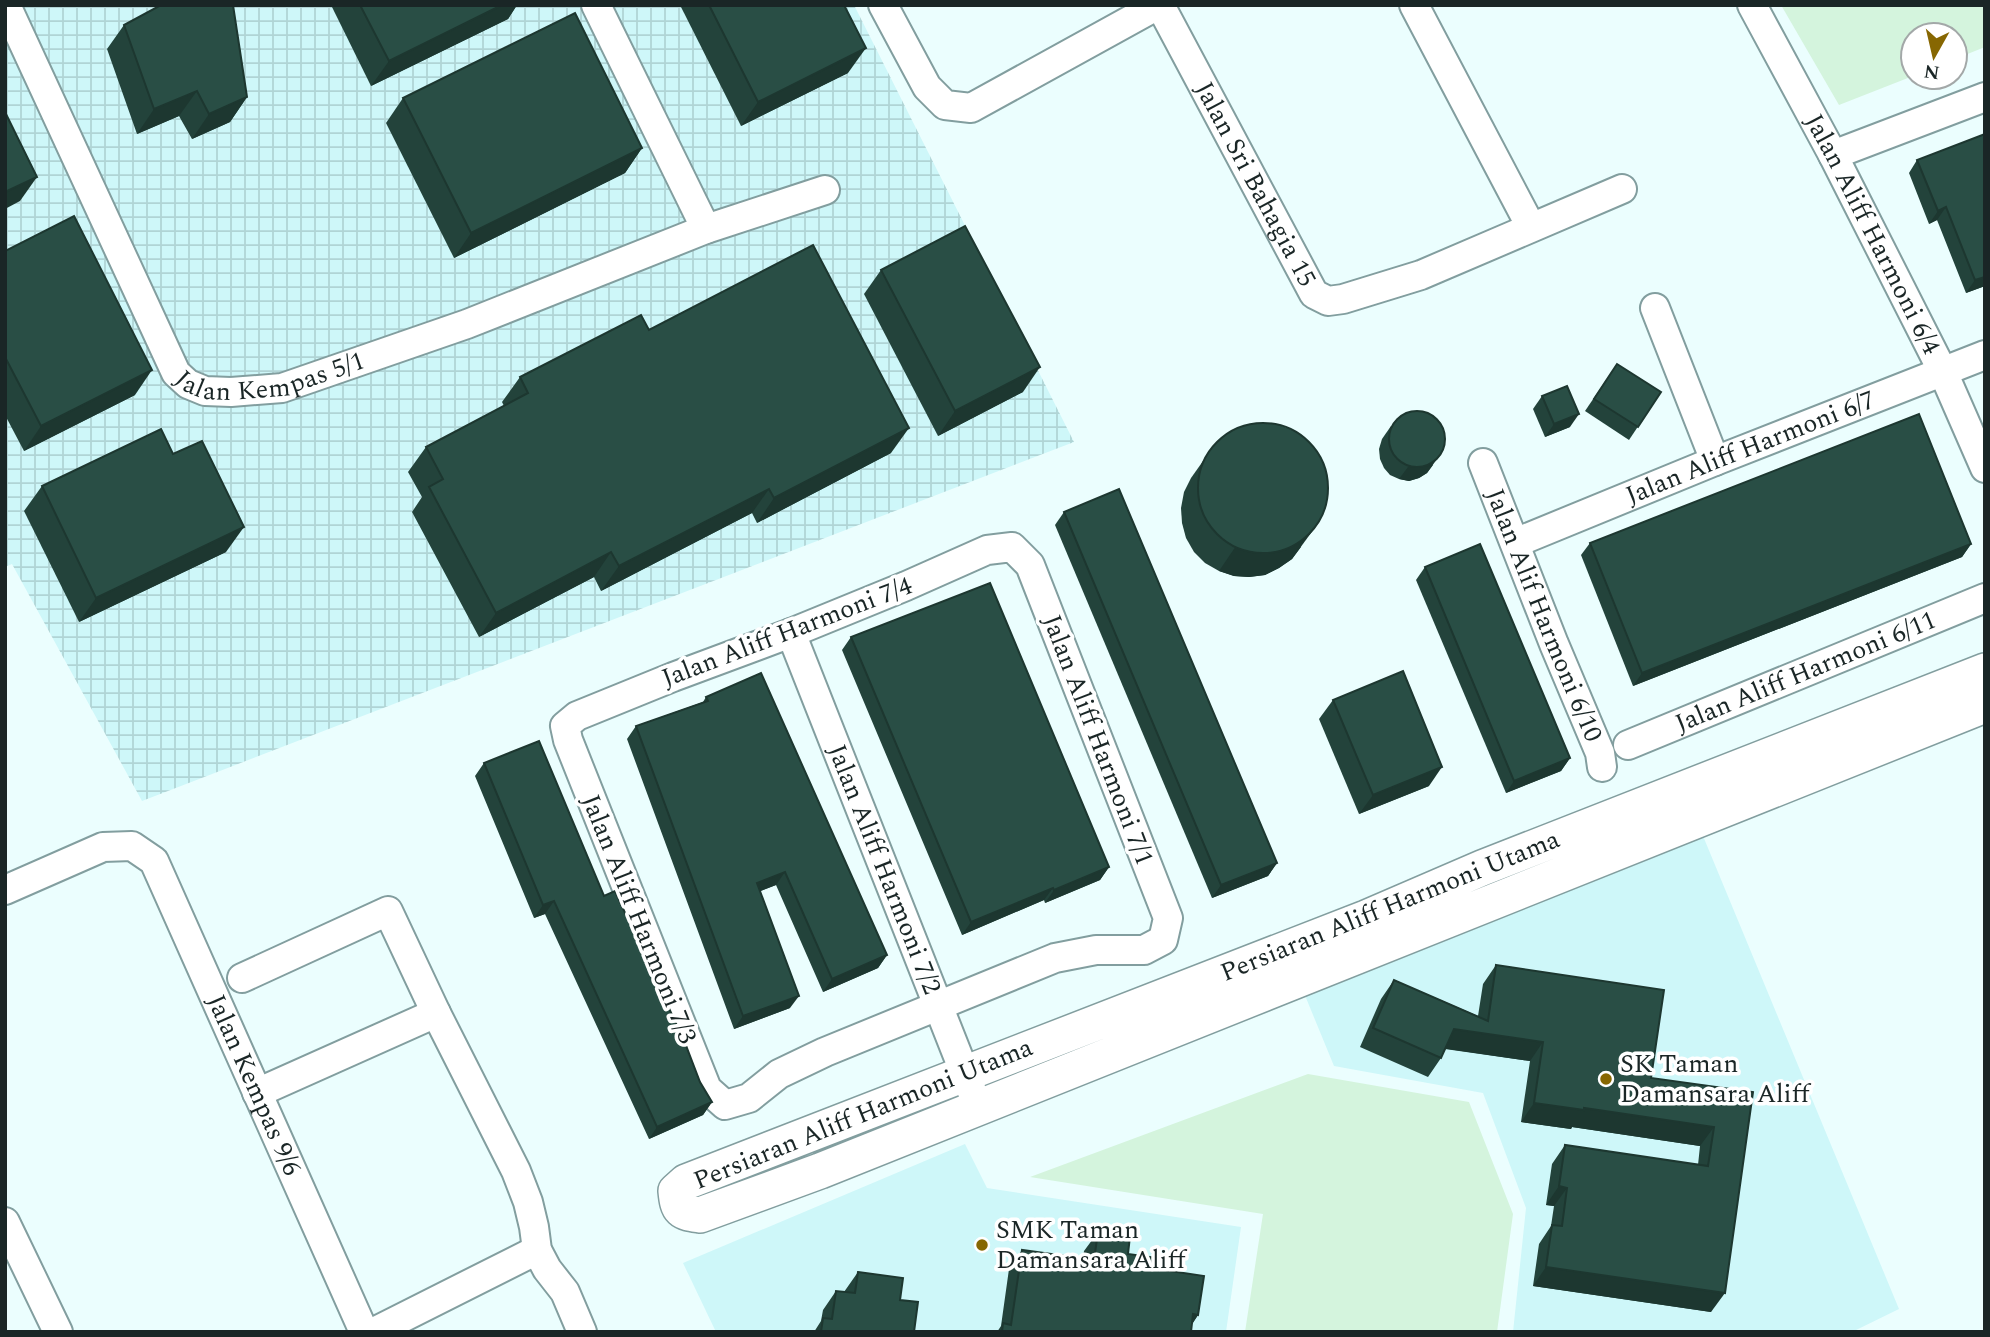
<svg xmlns="http://www.w3.org/2000/svg" width="1990" height="1337" font-family="Spectral,serif">
<defs>
<pattern id="industrial-grid" width="8" height="8" patternUnits="userSpaceOnUse" patternTransform="scale(1.75)"><rect width="8" height="8" fill="#cef7f9"/><path d="M0 4h8M4 0v8" fill="none" stroke="#b0d4d5"/></pattern>
</defs>
<rect width="100%" height="100%" fill="#ebfefe"/>
<g fill="#cef7f9">
<polygon points="1703,836 1899,1309 1852,1332 1513,1332 1526,1208 1483,1093 1334,1066 1304,993"/>
<polygon points="965,1144 987,1188 1241,1227 1226,1332 716,1332 683,1263"/>
</g>
<polygon fill="url(#industrial-grid)" points="5,5 854,5 1074,442 142,801 12,564 5,567"/>
<g fill="#d4f4dd">
<polygon points="1781,5 1985,5 1985,47 1955,59 1955,35 1913,35 1913,76 1839,105"/>
<polygon points="1308,1074 1469,1102 1513,1214 1497,1332 1245,1332 1263,1214 1030,1177"/>
</g>
<g fill="none" stroke-linecap="round" stroke-linejoin="round">
<g stroke="#829e9f" stroke-width="32">
<g id="minor">
<path id="s1" d="M6 5 176 373 188 384 205 391 231 392 282 388 467 324 706 229 825 190"/>
<polyline points="596,5 706,229"/>
<polyline points="883,5 927,87 945,105 971,108 1158,5"/>
<path id="s2" d="M1160 5 1314 294 1328 301 1343 299 1421 275 1622 189"/>
<polyline points="1414,5 1531,227"/>
<path id="s3" d="M1752 5 1833 155 1943 372 1985 468"/>
<polyline points="1833,155 1985,97"/>
<polyline points="1655,308 1715,461"/>
<path id="s4" d="M1483 463 1554 644 1600 753 1602 767"/>
<path id="s5" d="M1515 543 1715 461 1985 355"/>
<polygon points="1012,547 1030,565 1168,918 1163,940 1144,950 1096,950 1055,958 825,1052 779,1074 749,1098 725,1105 707,1089 568,740 565,726 577,716 673,677 791,633 906,586 987,550"/>
<path id="s6" d="M791 633 973 1094"/>
<path id="s7" d="M1628 745 1985 598"/>
<path id="s8" d="M5 890 103 847 132 846 154 861 364 1332"/>
<polyline points="242,978 388,911 436,1013 516,1171 528,1202 534,1227 537,1250 547,1269 565,1292 582,1332"/>
<polyline points="257,1093 436,1013"/>
<polyline points="5,1222 58,1332"/>
<polyline points="374,1332 537,1250"/>
</g>
</g>
<g stroke="#829e9f" stroke-width="38">
<path id="tertiary" d="M1985 671 1482 868 1366 918 686 1182 676 1191C678 1212 681 1212 700 1215L820 1171 1985 705"/>
</g>
<use href="#minor" stroke="#fff" stroke-width="28"/>
<use href="#tertiary" stroke="#fff" stroke-width="35"/>
</g>
<g fill="#23433b">
<polygon points="331,5 517,5 508,19 371,86"/>
<polygon points="680,5 844,5 848,73 741,126"/>
<polygon points="124,25 247,97 230,122 192,139 179,116 137,134 107,49"/>
<polygon points="403,98 642,148 625,173 454,258 386,123"/>
<polygon points="1985,134 1985,286 1966,293 1937,220 1929,224 1909,173 1917,160"/>
<polygon points="5,251 135,395 24,451 5,415"/>
<polygon points="881,270 1023,392 938,436 864,294"/>
<polygon points="649,330 891,453 757,523 752,513 601,591 594,577 479,637 412,512 422,497 408,472 426,447 504,406 502,402 520,377"/>
<polygon points="1617,364 1661,392 1629,440 1585,411"/>
<polygon points="1542,396 1570,427 1545,437 1533,409"/>
<polygon points="1391,426 1433,465 1427,473 1419,478 1409,481 1399,479 1390,475 1384,468 1380,459 1379,449 1382,439"/>
<polygon points="173,454 226,552 79,622 24,511 42,486"/>
<polygon points="1208,454 1301,547 1292,559 1279,568 1265,575 1249,577 1234,576 1219,571 1205,563 1194,552 1186,538 1182,523 1181,508 1184,492 1191,478"/>
<polygon points="1064,512 1277,863 1268,876 1212,898 1055,525"/>
<polygon points="1590,543 1971,544 1962,557 1633,686 1581,555"/>
<polygon points="1425,567 1570,758 1561,771 1506,793 1416,580"/>
<polygon points="851,637 1109,867 1100,880 1045,903 1044,900 962,935 842,650"/>
<polygon points="706,697 887,955 878,968 823,992 776,885 760,891 790,1008 734,1029 627,739 636,726 703,702"/>
<polygon points="1333,700 1429,786 1359,814 1319,719"/>
<polygon points="484,763 604,896 700,1082 712,1102 703,1115 649,1139 545,914 534,918 475,776"/>
<polygon points="1496,965 1651,1078 1753,1092 1711,1312 1533,1286 1539,1244 1551,1226 1554,1206 1546,1205 1552,1164 1565,1145 1698,1165 1700,1146 1572,1127 1571,1129 1521,1122 1530,1061 1445,1049 1441,1058 1428,1077 1360,1047 1381,999 1394,980 1478,1016 1483,984"/>
<polygon points="1098,1232 1128,1254 1157,1269 1198,1315 1192,1324 1191,1332 997,1332 1001,1326 1009,1269 1022,1250 1083,1259 1084,1251"/>
<polygon points="858,1272 900,1300 914,1332 814,1332 821,1321 823,1310 836,1291 844,1292"/>
</g>
<g fill="#1d3730">
<polygon points="502,5 517,5 508,19 371,86 389,61"/>
<polygon points="866,48 848,73 741,126 758,102"/>
<polygon points="197,91 179,116 137,134 154,109"/>
<polygon points="247,97 230,122 192,139 209,114"/>
<polygon points="642,148 625,173 454,258 471,233"/>
<polygon points="37,177 20,201 5,209 5,192"/>
<polygon points="1946,207 1937,220 1929,224 1938,211"/>
<polygon points="1985,277 1985,286 1966,293 1975,280"/>
<polygon points="1040,367 1023,392 938,436 955,411"/>
<polygon points="152,370 135,395 24,451 41,426"/>
<polygon points="1579,414 1570,427 1545,437 1554,424"/>
<polygon points="909,428 891,453 757,523 774,498"/>
<polygon points="1442,452 1427,473 1419,478 1409,481 1399,479 1408,467"/>
<polygon points="769,489 752,513 601,591 619,566"/>
<polygon points="1319,522 1292,559 1279,568 1265,575 1249,577 1234,576 1219,571 1236,546"/>
<polygon points="244,527 226,552 79,622 96,598"/>
<polygon points="1971,544 1962,557 1633,686 1642,673"/>
<polygon points="611,552 594,577 479,637 496,613"/>
<polygon points="1570,758 1561,771 1506,793 1514,781"/>
<polygon points="1442,767 1429,786 1359,814 1373,795"/>
<polygon points="1277,863 1268,876 1212,898 1221,885"/>
<polygon points="1109,867 1100,880 1045,903 1054,890"/>
<polygon points="785,872 776,885 748,896 757,883"/>
<polygon points="1053,888 1044,900 962,935 971,922"/>
<polygon points="554,901 545,914 534,918 543,905"/>
<polygon points="887,955 878,968 823,992 832,979"/>
<polygon points="799,996 790,1008 734,1029 743,1016"/>
<polygon points="1454,1029 1543,1042 1530,1061 1441,1048"/>
<polygon points="712,1102 703,1115 649,1139 657,1127"/>
<polygon points="1534,1103 1584,1108 1714,1127 1700,1146 1572,1127 1571,1129 1521,1122"/>
<polygon points="1559,1186 1567,1188 1554,1206 1546,1205"/>
<polygon points="1546,1267 1725,1293 1711,1312 1533,1286"/>
<polygon points="1193,1314 1198,1315 1187,1332"/>
</g>
<g fill="#294e45" stroke="#1d3730" stroke-width="2">
<polygon points="161,5 233,5 247,97 209,114 197,91 154,109 124,25"/>
<polygon points="360,5 502,5 389,61"/>
<polygon points="709,5 844,5 866,48 758,102"/>
<polygon points="575,13 642,148 471,233 403,98"/>
<polygon points="5,112 37,177 5,192"/>
<polygon points="1985,134 1985,277 1975,280 1946,207 1938,211 1917,160"/>
<polygon points="74,216 152,370 41,426 5,357 5,251"/>
<polygon points="965,226 1040,367 955,411 881,270"/>
<polygon points="813,245 909,428 774,498 769,489 619,566 611,552 496,613 429,487 443,479 426,447 528,393 520,377 641,315 649,330"/>
<polygon points="1617,364 1661,392 1638,427 1594,399"/>
<polygon points="1567,386 1579,414 1554,424 1542,396"/>
<circle cx="1417" cy="439" r="28"/>
<polygon points="1919,414 1971,544 1642,673 1590,543"/>
<circle cx="1263" cy="488" r="65"/>
<polygon points="161,429 173,454 202,441 244,527 96,598 42,486"/>
<polygon points="1119,489 1277,863 1221,885 1064,512"/>
<polygon points="1480,544 1570,758 1514,781 1425,567"/>
<polygon points="990,583 1109,867 1054,890 1053,888 971,922 851,637"/>
<polygon points="1403,671 1442,767 1373,795 1333,700"/>
<polygon points="761,673 887,955 832,979 785,872 757,883 799,996 743,1016 636,726 708,701 706,697"/>
<polygon points="539,741 604,896 615,891 685,1043 700,1082 712,1102 657,1127 554,901 543,905 484,763"/>
<polygon points="1496,965 1664,990 1651,1078 1753,1092 1725,1293 1546,1267 1552,1225 1562,1226 1567,1188 1559,1186 1565,1145 1708,1166 1714,1127 1584,1108 1584,1110 1534,1103 1543,1042 1454,1029 1441,1058 1373,1028 1394,980 1488,1021"/>
<polygon points="1098,1232 1130,1236 1128,1254 1158,1258 1157,1269 1204,1276 1198,1315 1193,1314 1191,1332 1002,1332 1003,1323 1011,1325 1022,1250 1094,1260"/>
<polygon points="858,1272 903,1278 900,1300 918,1302 914,1332 821,1332 823,1318 832,1319 836,1291 855,1293"/>
</g>
<g fill="#876702" stroke="#fff" stroke-width="2.5">
<circle cx="1606" cy="1079" r="7"/>
<circle cx="982" cy="1245" r="7"/>
</g>
<g text-anchor="middle" dominant-baseline="central" stroke-width="7" stroke-linejoin="round" paint-order="stroke">
<g font-size="26" fill="#1a2626" stroke="#fff">
<text stroke="none"><textPath href="#s2" startOffset="203">Jalan Sri Bahagia 15</textPath></text>
<text stroke="none"><textPath href="#s3" startOffset="259">Jalan Aliff Harmoni 6/4</textPath></text>
<text stroke="none"><textPath href="#s1" startOffset="506">Jalan Kempas 5/1</textPath></text>
<text stroke="none"><textPath href="#s5" startOffset="254">Jalan Aliff Harmoni 6/7</textPath></text>
<text stroke="none"><textPath href="#s4" startOffset="164">Jalan Alif Harmoni 6/10</textPath></text>
<text transform="translate(787 632) rotate(-21)">Jalan Aliff Harmoni 7/4</text>
<text stroke="none"><textPath href="#s7" startOffset="192">Jalan Aliff Harmoni 6/11</textPath></text>
<text transform="translate(1098 740) rotate(69)">Jalan Aliff Harmoni 7/1</text>
<text stroke="none"><textPath href="#s6" startOffset="254">Jalan Aliff Harmoni 7/2</textPath></text>
<text transform="translate(1390 906) rotate(-22)">Persiaran Aliff Harmoni Utama</text>
<text transform="translate(639 919) rotate(68)">Jalan Aliff Harmoni 7/3</text>
<text stroke="none"><textPath href="#s8" startOffset="408">Jalan Kempas 9/6</textPath></text>
<text transform="translate(863 1114) rotate(-22)">Persiaran Aliff Harmoni Utama</text>
</g>
<g font-size="26" fill="#1a2626" stroke="#fff" text-anchor="start">
<text x="1620" y="1064">SK Taman<tspan x="1620" dy="30">Damansara Aliff</tspan></text>
<text x="996" y="1230">SMK Taman<tspan x="996" dy="30">Damansara Aliff</tspan></text>
</g>
</g>
<rect width="1990" height="1337" fill="none" stroke="#1a2626" stroke-width="14"/>
<g transform="translate(1934 56) rotate(188)"><circle r="33" fill="#ffffff" stroke="#a3a8a8" stroke-width="2"/>
<path d="M0-5L12 26L0 18L-12 26Z" fill="#876702"/>
<text y="-10" font-size="19" font-weight="bold" text-anchor="middle" fill="#1a2626">N</text>
</g>
</svg>
